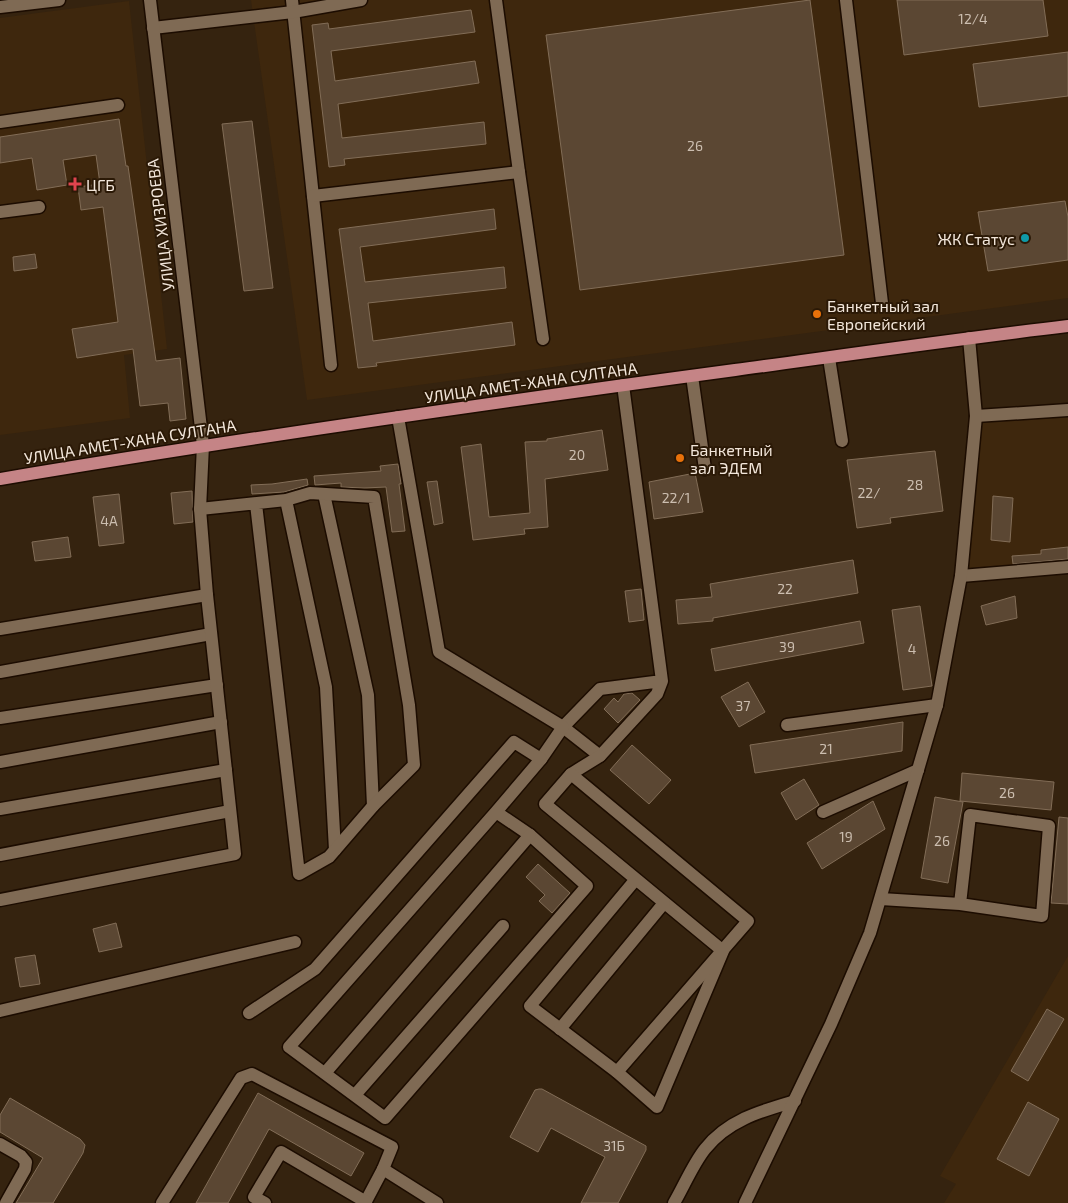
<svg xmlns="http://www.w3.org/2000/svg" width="1068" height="1203" font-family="'Exo 2',sans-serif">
<rect width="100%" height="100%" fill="#35230f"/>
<g fill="#3e270d">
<polygon points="251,0 1068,0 1068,298 307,400"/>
<polygon points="129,1 167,349 124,355 130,418 0,435 0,18"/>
<polygon points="1068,406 1068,558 957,572 975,422"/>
<polygon points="1068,956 1068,1203 944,1203 956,1184 940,1176"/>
</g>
<g fill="#5b4733" stroke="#826d57">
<polygon points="810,0 844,255 580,290 546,35"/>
<polygon points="897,0 1043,0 1048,36 904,55"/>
<polygon points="471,10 475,32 331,51 335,81 475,61 479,83 338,104 342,138 484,122 486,144 344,159 345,165 329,167 312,25 328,23 329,29"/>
<polygon points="1068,52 1068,96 979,107 973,64"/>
<polygon points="119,119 126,166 128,166 156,361 180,358 186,419 170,421 168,403 140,406 133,349 77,358 72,329 118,322 103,207 81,210 78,187 100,184 96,155 63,160 67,185 37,190 32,158 0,163 0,137"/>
<polygon points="252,121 273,288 244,291 222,124"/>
<polygon points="1065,201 1068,217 1068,260 988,271 978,212"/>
<polygon points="494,209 496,229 360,247 365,282 504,267 506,288 368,303 373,341 512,322 515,345 376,363 377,366 358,368 339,229"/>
<polygon points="35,254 37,268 14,271 13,257"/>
<polygon points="602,430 608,470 545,479 548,527 524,529 525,534 473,540 461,447 481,444 489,517 530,513 525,442 547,441 547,439"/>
<polygon points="935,451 943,511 890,518 891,523 857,528 847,460"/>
<polygon points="398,464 401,484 399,484 405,531 392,532 386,487 364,488 341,487 341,483 315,485 314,476 381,471 380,466"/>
<polygon points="695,473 703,512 654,519 649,482"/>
<polygon points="307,479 308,485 284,492 252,494 251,485 272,484"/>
<polygon points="437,481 443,523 434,525 427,482"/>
<polygon points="192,491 193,522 174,524 171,493"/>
<polygon points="119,494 124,543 99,546 93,497"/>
<polygon points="993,496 1013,498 1010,542 991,540"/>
<polygon points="68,537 71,557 35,561 32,542"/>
<polygon points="1068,547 1068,559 1013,564 1012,556 1041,554 1041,550"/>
<polygon points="853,560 858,593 713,618 713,621 678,624 676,600 712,597 710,584"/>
<polygon points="641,589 644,620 629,622 625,591"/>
<polygon points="1015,596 1017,618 986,625 981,606"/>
<polygon points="920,606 932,686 903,690 892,610"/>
<polygon points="860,621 864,643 715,671 711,649"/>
<polygon points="748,682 765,712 739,727 721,697"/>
<polygon points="632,693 640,700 618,723 604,709 614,698 618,702 624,694"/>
<polygon points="903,722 902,751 755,773 750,745"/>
<polygon points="632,745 671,780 649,804 610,770"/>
<polygon points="962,773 1054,782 1051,810 960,801"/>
<polygon points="804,779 819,805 796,820 781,793"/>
<polygon points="935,797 963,802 948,883 921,878"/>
<polygon points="873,801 885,829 822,869 807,843"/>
<polygon points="1059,817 1068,818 1068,904 1051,903"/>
<polygon points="538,864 570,893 552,913 539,901 545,895 526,877"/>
<polygon points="116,923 122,947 99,952 93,929"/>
<polygon points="35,955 40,984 20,987 15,958"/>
<polygon points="1047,1009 1064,1019 1028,1081 1011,1071"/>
<polygon points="539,1089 542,1089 646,1146 646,1150 618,1203 581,1203 605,1157 551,1128 538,1152 510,1137 535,1090"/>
<polygon points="258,1093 364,1153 351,1176 269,1129 228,1203 196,1203"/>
<polygon points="10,1098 80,1139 85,1145 83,1153 53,1203 16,1203 43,1158 0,1132 0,1115"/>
<polygon points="1028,1102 1059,1119 1029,1176 997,1159"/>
</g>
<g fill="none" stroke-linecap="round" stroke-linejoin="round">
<g stroke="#1c0c00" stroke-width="15">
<g id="minor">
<polyline points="292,0 331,365"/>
<polyline points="496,0 519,172 543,339"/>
<polyline points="846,0 882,303"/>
<polyline points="0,7 59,0"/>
<polyline points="153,28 293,12 361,0"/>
<polyline points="0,122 118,105"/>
<polyline points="313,196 519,172"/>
<polyline points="0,212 39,207"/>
<polyline points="829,358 842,441"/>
<polyline points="692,376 705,469"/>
<polyline points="623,385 662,681 600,689 563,727 600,756 657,694 662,681"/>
<polyline points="976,416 1068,410"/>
<polyline points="398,417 439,652 563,727 541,759 496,812 289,1047 385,1118 587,886 530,835 496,812"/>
<polyline points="324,494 368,695 373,806"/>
<polyline points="286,500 326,687 335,850"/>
<polyline points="200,509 286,500 310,493 374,497 409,705 414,765 373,806 329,857 299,874 256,504"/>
<polyline points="961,576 1068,567"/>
<polyline points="0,629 207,595"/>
<polyline points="0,672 211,634"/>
<polyline points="0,718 217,685"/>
<polyline points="787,725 937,705"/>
<path d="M600 756 571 774 545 804C604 853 663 902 723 951L657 1107 617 1072 530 1006 636 879"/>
<polyline points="0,762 221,722"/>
<polyline points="571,774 748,921 617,1072"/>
<polyline points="0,809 226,770"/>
<polyline points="823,812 918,770"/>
<polyline points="0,855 230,811"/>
<polyline points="881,899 960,904 970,815 1049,826 1042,916 960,904"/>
<polyline points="0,900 235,854 207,595 200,509 203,445 150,0"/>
<polyline points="0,1011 295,942"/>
<polyline points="249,1013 315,969 514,742 541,759"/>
<polyline points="560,1029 664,903"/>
<polyline points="325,1073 530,835"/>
<polyline points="355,1095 503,926"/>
<polyline points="0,1144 21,1156 26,1162 25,1169 6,1203"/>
<polyline points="383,1169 437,1203"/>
<polyline points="162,1203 241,1078 252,1074 392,1147 383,1169 365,1203"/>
<polyline points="265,1203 254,1197 281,1152 366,1202"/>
<path d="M674 1203C684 1186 693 1164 705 1149 728 1120 761 1111 795 1101"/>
<polyline points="745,1203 831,1024 870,933 937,705 961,576 976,416 969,338"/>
</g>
</g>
<g stroke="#1c0c00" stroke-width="15">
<path id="major" d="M0 479C244 438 489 403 735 370 846 355 957 339 1068 326"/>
</g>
<use href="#minor" stroke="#7f6a54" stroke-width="12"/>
<use href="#major" stroke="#c58486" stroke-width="12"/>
</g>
<path fill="#e0444e" stroke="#2b1906" stroke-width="2" d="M72.5 176.5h5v5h5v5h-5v5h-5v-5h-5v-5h5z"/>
<circle fill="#0f9aa8" stroke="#2b1906" stroke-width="2" cx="1025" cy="238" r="5"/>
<g fill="#e8710a" stroke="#2b1906" stroke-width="2">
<circle cx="817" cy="314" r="5"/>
<circle cx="680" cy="458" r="5"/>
</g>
<g text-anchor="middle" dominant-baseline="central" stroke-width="4" stroke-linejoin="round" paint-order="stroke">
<g font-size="14" fill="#ccbeb0">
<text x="973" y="18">12/4</text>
<text x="695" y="145">26</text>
<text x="577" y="454">20</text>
<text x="915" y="484">28</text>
<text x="869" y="492">22/</text>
<text x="676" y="497">22/1</text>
<text x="109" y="520">4А</text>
<text x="785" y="588">22</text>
<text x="787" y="646">39</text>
<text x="912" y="648">4</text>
<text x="743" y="705">37</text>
<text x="826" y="748">21</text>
<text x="1007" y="792">26</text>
<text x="846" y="836">19</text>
<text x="942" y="840">26</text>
<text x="614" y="1145">31Б</text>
</g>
<g font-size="16" fill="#f2e6da" stroke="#2b1906" text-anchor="start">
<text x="86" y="184">ЦГБ</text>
<text x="1015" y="238" text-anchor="end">ЖК Статус</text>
<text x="827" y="305">Банкетный зал<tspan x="827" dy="18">Европейский</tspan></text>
<text x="690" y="449">Банкетный<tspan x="690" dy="18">зал ЭДЕМ</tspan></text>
</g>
<g font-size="16" fill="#f2e6da" stroke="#2b1906">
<text transform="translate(160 225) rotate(-97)">УЛИЦА ХИЗРОЕВА</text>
<text transform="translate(531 382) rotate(-8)">УЛИЦА АМЕТ-ХАНА СУЛТАНА</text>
<text transform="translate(130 441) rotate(-9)">УЛИЦА АМЕТ-ХАНА СУЛТАНА</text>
</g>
</g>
</svg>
